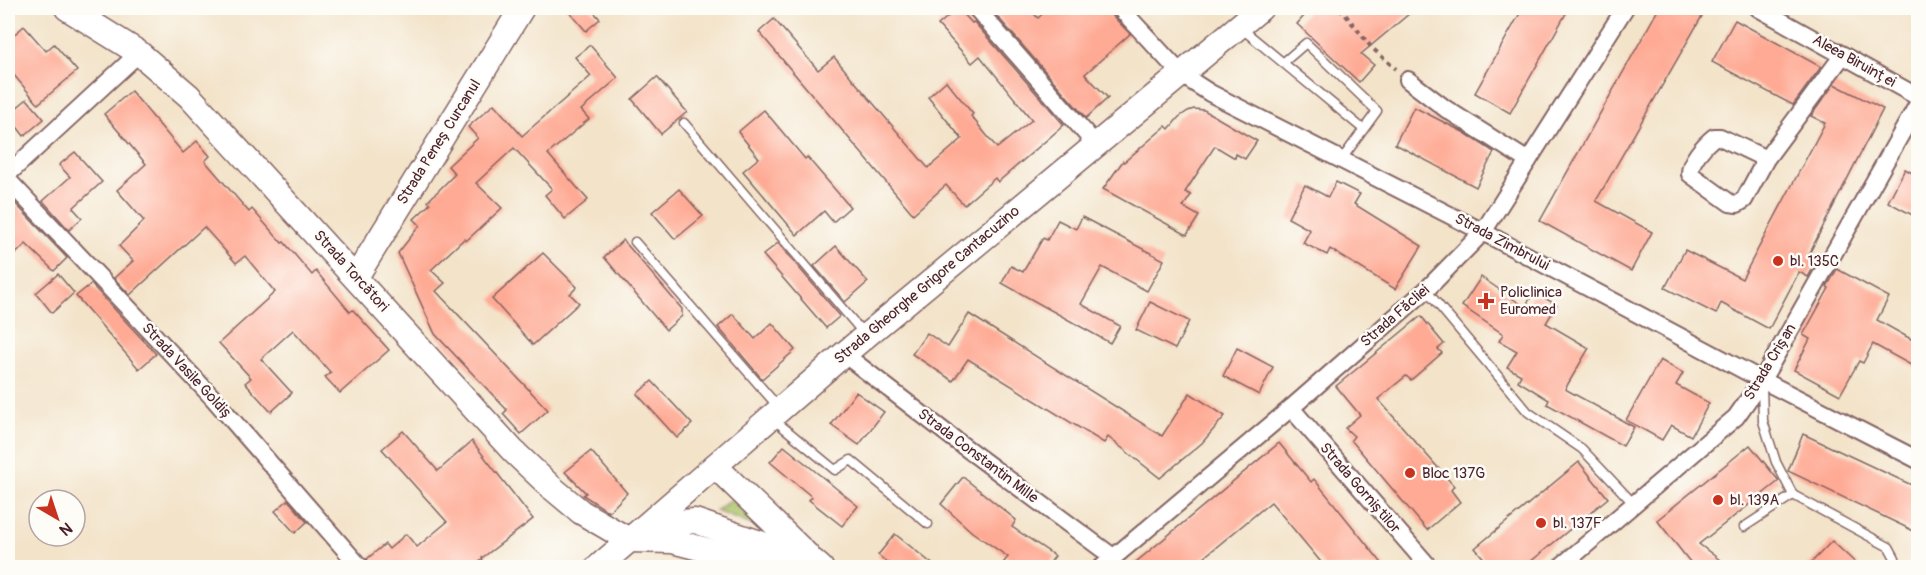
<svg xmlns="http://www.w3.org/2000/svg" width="1926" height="575" font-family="Pangolin,sans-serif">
<rect width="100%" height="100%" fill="#fdfcf7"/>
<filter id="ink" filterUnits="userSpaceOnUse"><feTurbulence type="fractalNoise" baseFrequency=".0167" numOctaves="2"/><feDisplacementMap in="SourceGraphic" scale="12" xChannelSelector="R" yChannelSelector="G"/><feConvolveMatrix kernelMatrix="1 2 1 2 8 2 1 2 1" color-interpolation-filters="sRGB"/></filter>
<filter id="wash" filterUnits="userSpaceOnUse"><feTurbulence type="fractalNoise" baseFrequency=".008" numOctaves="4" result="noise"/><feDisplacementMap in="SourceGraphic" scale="24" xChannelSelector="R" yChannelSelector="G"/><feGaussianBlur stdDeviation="1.35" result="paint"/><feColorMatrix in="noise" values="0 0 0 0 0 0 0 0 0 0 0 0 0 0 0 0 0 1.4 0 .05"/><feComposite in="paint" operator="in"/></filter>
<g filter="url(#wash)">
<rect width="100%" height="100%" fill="#f3e3c9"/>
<polygon fill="#aac267" stroke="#7a7049" stroke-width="1.5" points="732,499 760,528 716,511"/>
<g id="blocks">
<g fill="#feaa94">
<polygon points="566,8 590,8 600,19 586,31"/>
<polygon points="958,8 972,23 974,22 1064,125 998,182 995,178 964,205 946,185 913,214 759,32 774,19 818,70 834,57 928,168 962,139 928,97 946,81 973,114 971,116 997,148 1032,120 980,56 972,63 938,25"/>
<polygon points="990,8 1028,8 1038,18 1049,8 1110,8 1112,15 1130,34 1085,74 1108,98 1086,118"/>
<polygon points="1311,8 1416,8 1361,54 1374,65 1359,82 1297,24"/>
<polygon points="1523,8 1569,8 1510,113 1475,93"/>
<polygon points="1659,8 1687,8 1702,16 1596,201 1652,232 1631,271 1540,221"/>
<polygon points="1735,20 1821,67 1793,105 1712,62"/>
<polygon points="24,26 46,51 54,44 77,71 38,104 8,68 8,40"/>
<polygon points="590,45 618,78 581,110 589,119 548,154 588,200 565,219 545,195 552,189 514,148 476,183 502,208 466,241 464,239 431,270 445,283 436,291 548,410 521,434 503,414 507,410 435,334 398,253 420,225 414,219 430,204 428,201 455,174 448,166 478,138 468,127 494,104 522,136 591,76 575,57"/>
<polygon points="657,77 687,112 661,134 632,99"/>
<polygon points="1834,84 1883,109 1809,254 1818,259 1808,277 1799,272 1769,329 1721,303 1716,314 1665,288 1685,250 1742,279 1825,123 1811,116"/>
<polygon points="131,91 183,153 197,141 210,156 205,161 249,212 252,209 282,243 284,242 312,275 316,271 350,312 353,310 389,350 340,393 325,377 331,373 293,330 261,359 292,393 271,412 245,383 251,378 219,343 275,292 245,256 236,263 204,227 130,295 114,278 133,261 119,246 144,221 117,190 146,164 104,114"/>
<polygon points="27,99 44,119 24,136 8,115"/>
<polygon points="1414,107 1465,133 1494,152 1476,187 1395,144"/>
<polygon points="1194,109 1204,110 1257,141 1245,159 1236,154 1235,158 1215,146 1185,192 1191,195 1183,207 1199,216 1187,235 1103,189 1123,161 1124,162 1166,126 1169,129 1179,117 1188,111"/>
<polygon points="764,110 805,159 807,157 850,207 833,222 824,211 797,235 743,171 759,158 738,132"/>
<polygon points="75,152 102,182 73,208 82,218 69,230 43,201 70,177 59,165"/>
<polygon points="1905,169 1918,176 1918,218 1888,202"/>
<polygon points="1336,182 1360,194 1354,204 1422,246 1395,289 1330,249 1327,255 1303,243 1310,230 1288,218 1305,185 1328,197"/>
<polygon points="679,189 703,216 675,239 652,212"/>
<polygon points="13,201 67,258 54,271 26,244 8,261 8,207"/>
<polygon points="1082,217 1164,260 1147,291 1102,267 1081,304 1120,326 1110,343 1002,283 1011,266 1023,272 1043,238 1047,240 1058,220 1076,229"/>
<polygon points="623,240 682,309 682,316 666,330 604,257"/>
<polygon points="778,243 840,316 826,328 763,255"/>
<polygon points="836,246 868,282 845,302 814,266"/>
<polygon points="543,253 577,287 570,294 579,303 533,345 492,299"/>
<polygon points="1837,269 1889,297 1877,320 1918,343 1918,369 1873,344 1863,363 1859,361 1840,395 1794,370 1810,339 1803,335 1829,288 1827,287"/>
<polygon points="58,274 74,293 52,313 36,293"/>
<polygon points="1481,277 1525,307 1534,292 1557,305 1546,323 1589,348 1565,389 1634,427 1623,446 1547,404 1549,400 1518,381 1521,375 1507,367 1517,351 1499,341 1503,334 1462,306"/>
<polygon points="91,284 156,354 139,369 76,296"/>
<polygon points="1150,302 1189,321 1175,349 1136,330"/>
<polygon points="733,314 755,339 772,323 795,350 762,379 718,327"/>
<polygon points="969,314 1162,436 1190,393 1225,416 1202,443 1160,478 1108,437 1104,443 968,359 953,381 912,354 927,333 948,347"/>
<polygon points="1421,316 1444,344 1438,349 1442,353 1411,380 1406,376 1378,399 1454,486 1451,490 1460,502 1427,530 1351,440 1354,436 1345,428 1360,415 1336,386"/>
<polygon points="1237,348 1273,367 1259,395 1223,376"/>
<polygon points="1660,360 1683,373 1676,385 1709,403 1691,436 1671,425 1662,440 1626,420"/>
<polygon points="652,381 692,424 677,438 637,394"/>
<polygon points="856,392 884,412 859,445 831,425"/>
<polygon points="403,431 438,471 472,441 533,519 482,558 483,559 473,567 371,567 367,559 385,544 389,549 406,534 417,547 447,522 382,449"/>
<polygon points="1803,434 1918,488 1918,533 1788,471"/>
<polygon points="1279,443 1311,482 1314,479 1385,567 1325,567 1271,502 1192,567 1130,567"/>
<polygon points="1750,445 1779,481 1699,544 1729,567 1694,567 1657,520"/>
<polygon points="784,446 858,506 842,526 809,500 812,497 770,462"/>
<polygon points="591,451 627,493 609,512 583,495 586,493 565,472"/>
<polygon points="1579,462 1608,498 1524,567 1491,567 1475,548"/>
<polygon points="963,477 1016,520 1012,527 1055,556 1047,567 1000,567 1008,557 972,532 941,504"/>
<polygon points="288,500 307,522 295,533 275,511"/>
<polygon points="895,534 936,567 893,567 878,555"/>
<polygon points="1832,541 1860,567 1807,567"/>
</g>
</g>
</g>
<g filter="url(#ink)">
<use href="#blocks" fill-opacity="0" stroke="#856462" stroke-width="1.5"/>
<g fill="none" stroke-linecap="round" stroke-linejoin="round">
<g stroke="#856462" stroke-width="11">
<g id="lane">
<polyline points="1241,28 1363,129"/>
<polyline points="1284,62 1306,43 1377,111 1342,159"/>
<polyline points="684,123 865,335"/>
<polyline points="635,242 780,409"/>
<polyline points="1426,290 1528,412 1582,449 1633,503"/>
<polyline points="1762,384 1763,421 1776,462 1793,495"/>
<polyline points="772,418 835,470 851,460 928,524"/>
<polyline points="1744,527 1793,495 1889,547 1895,558 1893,568"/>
</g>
</g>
<g stroke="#856462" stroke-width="20">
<g id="street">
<polyline points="976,8 1096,145"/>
<polyline points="1120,8 1182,75 1210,93 1483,232 1762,380 1918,460"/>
<polyline points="1758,8 1918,97"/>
<polyline points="1408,80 1446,109 1528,161"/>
<path d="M1766 159 1744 200 1737 204 1730 203 1690 174C1689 162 1704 145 1714 137H1720L1766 159 1843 55"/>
<polyline points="8,174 139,53"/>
<polyline points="8,180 213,398 361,568"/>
<polyline points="844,354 954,439 1113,557"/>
<polyline points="1291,408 1430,568"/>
<polyline points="1101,568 1291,408 1426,290 1483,232 1625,8"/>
<polyline points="1559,568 1736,417 1762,380 1918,104"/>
</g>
</g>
<g stroke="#856462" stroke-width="27">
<g id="secondary">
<polyline points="67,8 139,53 189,96 513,451 551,487 581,512 629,540 672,541 776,568"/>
<polyline points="356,277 522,8"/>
<polyline points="715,466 807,555"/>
<polyline points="645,533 669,523 695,521 813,561 821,568"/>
<polyline points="597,568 844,354 1261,8"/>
</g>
</g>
<polyline stroke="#856462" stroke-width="4" stroke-dasharray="4.5 4.5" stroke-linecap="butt" points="1340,8 1372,48 1396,69"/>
<use href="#lane" stroke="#fff" stroke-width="8"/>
<use href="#street" stroke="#fff" stroke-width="16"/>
<use href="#secondary" stroke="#fff" stroke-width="24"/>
</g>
</g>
<g fill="#c8321e" stroke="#fdfcf7" stroke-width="2">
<circle cx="1778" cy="261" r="6"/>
<path d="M1483 292h6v6h6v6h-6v6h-6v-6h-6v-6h6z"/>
<circle cx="1410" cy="473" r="6"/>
<circle cx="1718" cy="500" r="6"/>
<circle cx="1541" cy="523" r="6"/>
</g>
<g text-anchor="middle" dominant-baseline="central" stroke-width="5" stroke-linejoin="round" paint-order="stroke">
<g font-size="15" fill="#4a1f2b" stroke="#fdfcf7">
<text transform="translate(1854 61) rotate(29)">Aleea Biruinței</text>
<text transform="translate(439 142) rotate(-58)">Strada Peneș Curcanul</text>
<text transform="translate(1502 242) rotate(28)">Strada Zimbrului</text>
<text transform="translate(351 271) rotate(48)">Strada Torcători</text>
<text transform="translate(927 285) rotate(-40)">Strada Gheorghe Grigore Cantacuzino</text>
<text transform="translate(1395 316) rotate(-41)">Strada Făcliei</text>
<text transform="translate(1770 362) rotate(-59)">Strada Crișan</text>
<text transform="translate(187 371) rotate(47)">Strada Vasile Goldiș</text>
<text transform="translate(978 456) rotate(37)">Strada Constantin Mille</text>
<text transform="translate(1360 488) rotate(49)">Strada Gorniștilor</text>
</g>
<g font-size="15" fill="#4a1f2b" stroke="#fdfcf7" text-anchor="start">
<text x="1790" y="261">bl. 135C</text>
<text x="1500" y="292">Policlinica<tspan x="1500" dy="17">Euromed</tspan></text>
<text x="1422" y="473">Bloc 137G</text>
<text x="1730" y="500">bl. 139A</text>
<text x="1553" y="523">bl. 137F</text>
</g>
</g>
<rect width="1926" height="575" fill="none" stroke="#fdfcf7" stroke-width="30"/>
<g transform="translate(57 518) rotate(141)"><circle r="28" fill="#fdfcf7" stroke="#b5a4a5" stroke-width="1.5"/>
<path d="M0-4.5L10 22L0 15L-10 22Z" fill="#c8321e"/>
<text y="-9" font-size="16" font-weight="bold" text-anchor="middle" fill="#4a1f2b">N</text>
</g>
</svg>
